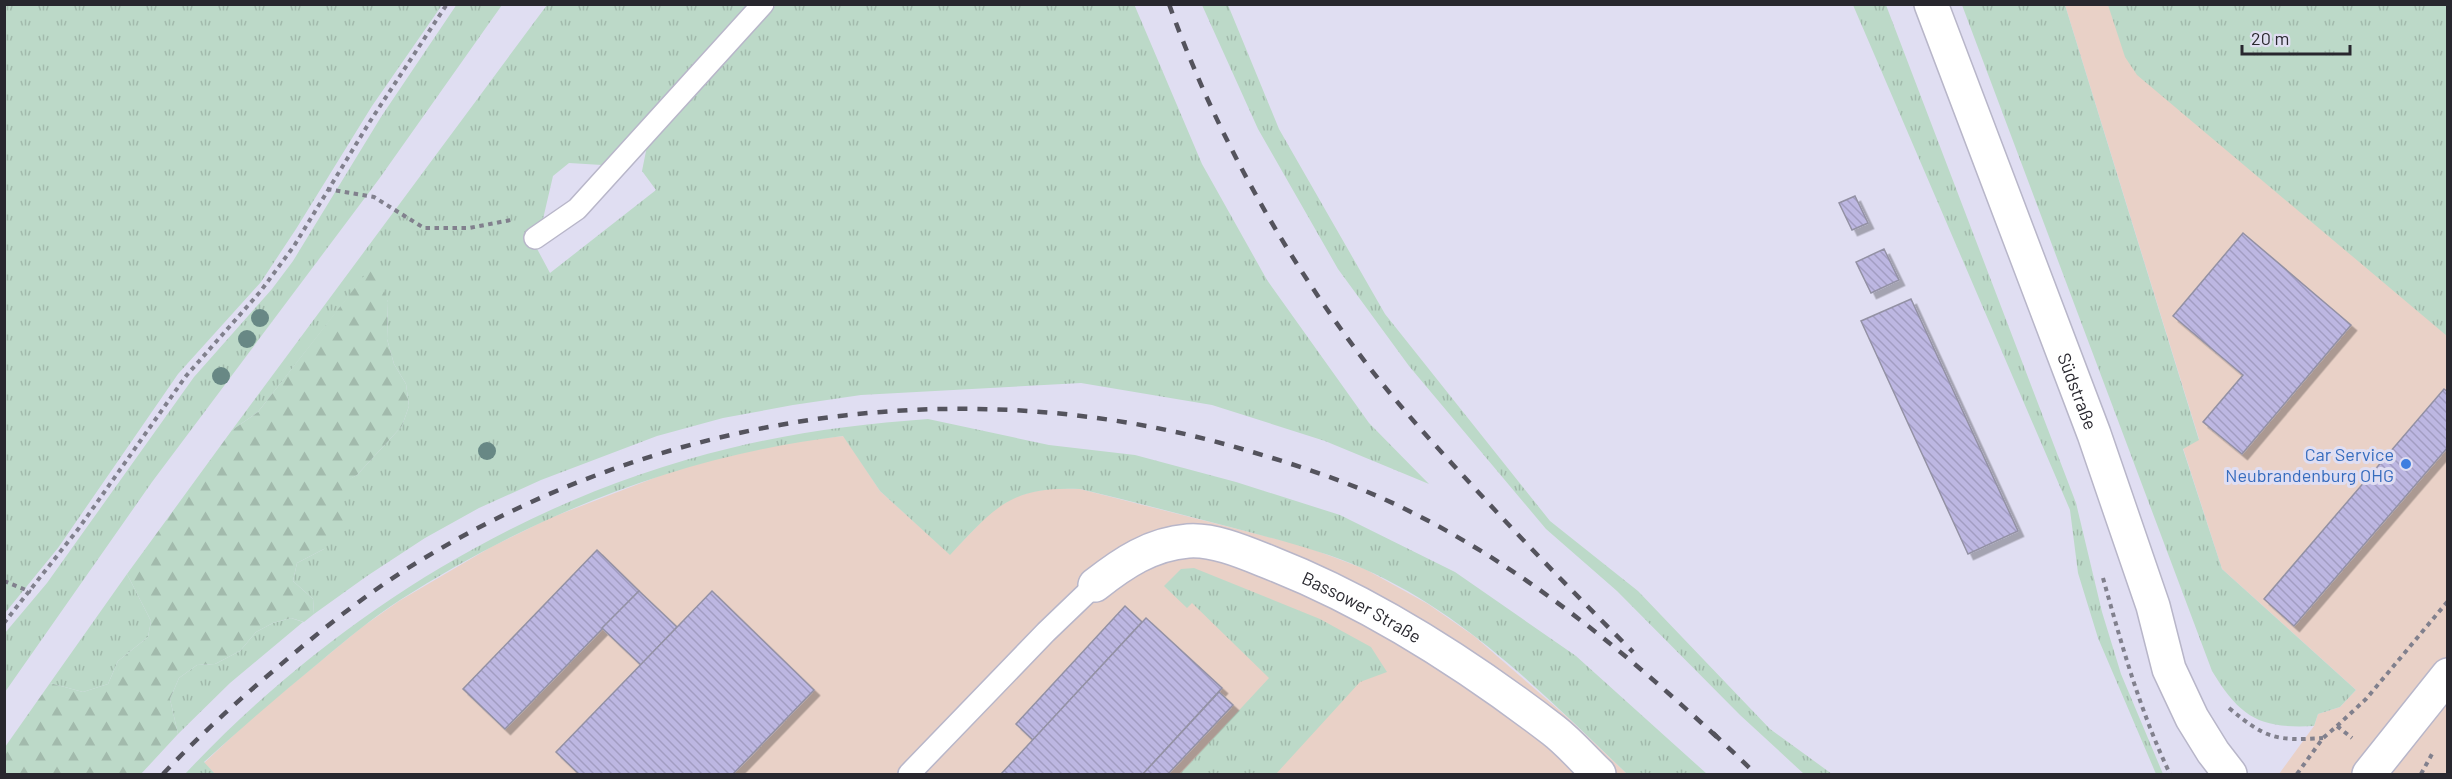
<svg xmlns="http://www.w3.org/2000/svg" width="2452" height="779" font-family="Barlow,sans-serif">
<defs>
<pattern id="grass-tufts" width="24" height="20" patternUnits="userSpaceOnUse" patternTransform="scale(1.5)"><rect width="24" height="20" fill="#bcd9c8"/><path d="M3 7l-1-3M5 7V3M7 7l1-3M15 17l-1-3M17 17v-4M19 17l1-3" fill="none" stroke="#a2baac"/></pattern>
<pattern id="forest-firs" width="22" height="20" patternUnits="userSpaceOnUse" patternTransform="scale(1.5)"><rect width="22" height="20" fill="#bcd9c8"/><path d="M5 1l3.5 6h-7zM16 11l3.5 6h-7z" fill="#a2baac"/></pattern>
<pattern id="building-back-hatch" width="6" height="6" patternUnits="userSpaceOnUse" patternTransform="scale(1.5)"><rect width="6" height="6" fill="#bdb7e2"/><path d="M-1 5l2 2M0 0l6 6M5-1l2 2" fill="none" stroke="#a29dc2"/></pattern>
<filter id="shadow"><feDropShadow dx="5.5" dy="5.5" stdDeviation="0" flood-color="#0004"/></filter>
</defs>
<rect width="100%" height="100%" fill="#e0def2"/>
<g fill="#e9d1c7">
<polygon points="2065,5 2447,5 2447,774 2279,774 2314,726 2318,714 2340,707 2356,690 2222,569 2183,448 2199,439"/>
<polygon points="844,436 880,491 950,554 990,513 1009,499 1031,492 1055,488 1080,489 1304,546 1365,569 1428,604 1474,636 1567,717 1627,774 215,774 204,763 255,715 362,627 399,601 491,547 550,518 667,473 732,454 796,441"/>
</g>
<g fill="url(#grass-tufts)">
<polygon points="5,4 442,5 372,106 296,229 261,282 178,374 58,548 5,613"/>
<polygon points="457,4 502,5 379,179 152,482 5,692 5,633 47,583 194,377 272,289 293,261 381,117"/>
<polygon points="1134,4 1202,164 1267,280 1369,423 1429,484 1325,441 1212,405 1081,383 861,395 793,405 723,418 657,436 541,480 479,508 425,538 367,576 314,614 313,599 293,581 297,563 324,549 342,483 357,475 402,426 409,406 406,384 394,364 387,339 388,302 371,268 258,412 232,430 547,5 750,5 602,165 569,163 553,176 543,219 527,230 550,273 656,190 642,171 647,146 776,5"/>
<polygon points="1202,5 1228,5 1279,129 1385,314 1550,521 1638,591 1770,729 1832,774 1804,774 1740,715 1617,591 1546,529 1409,366 1338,269 1258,129"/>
<polygon points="1853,5 1886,5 2076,503 2102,612 2121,674 2163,774 2156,774 2098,638 2078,573 2070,510"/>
<path d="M1962 5H2065L2199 440 2183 449 2222 569 2356 690 2340 707 2318 714 2314 726C2259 729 2240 717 2212 671Z"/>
<polygon points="2108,5 2447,5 2447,336 2137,75 2125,57"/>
<path d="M928 419 1049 445 1135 455 1236 482 1340 515 1455 572 1576 656 1707 774H1627C1548 698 1466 614 1364 569 1321 550 1275 539 1230 527 1180 514 1130 501 1080 489 1011 486 995 507 950 555L880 491 843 436C684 455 534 514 400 600 372 618 346 640 321 661 281 694 242 727 204 762L215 774H185C331 618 522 498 731 448 796 432 861 424 928 419Z"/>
<polygon points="1194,568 1320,619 1371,647 1387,672 1360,682 1276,774 1180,774 1269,678 1192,603 1187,608 1164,586 1181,569"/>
<polygon points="127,574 151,621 148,637 118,661 108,684 83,692 50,683"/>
<polygon points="291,618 303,622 230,683 178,734 170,699 179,678 197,665 215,664 240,651 256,632 273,623"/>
</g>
<polygon fill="url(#forest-firs)" points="371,267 381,281 388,302 387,339 394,364 406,384 409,406 402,426 357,475 342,484 346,524 324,549 297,563 293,581 313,599 314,614 304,622 291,618 273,623 256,632 240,651 215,664 197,665 179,678 170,699 178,734 141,774 5,774 5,747 50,683 83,692 108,684 118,661 148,637 151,621 127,574 232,430 258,412"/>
<g fill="url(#building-back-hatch)" stroke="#9391a4" stroke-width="1.5" filter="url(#shadow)">
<polygon points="1855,196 1868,223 1852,230 1839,203"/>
<polygon points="2243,233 2351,325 2242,454 2203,422 2243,375 2173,316"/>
<polygon points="1884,249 1899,280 1871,293 1856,262"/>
<polygon points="1911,299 2018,531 1968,554 1861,321"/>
<polygon points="2444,389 2448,392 2448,447 2294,626 2264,599"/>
<polygon points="597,550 639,591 505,729 463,689"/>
<polygon points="639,591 677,627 641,665 602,628"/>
<polygon points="712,591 814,690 733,774 579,774 556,752"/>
<polygon points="1125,606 1142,622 1033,740 1016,724"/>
<polygon points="1146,618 1222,688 1143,774 1001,774"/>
<polygon points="1219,692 1233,705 1168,774 1143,774"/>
</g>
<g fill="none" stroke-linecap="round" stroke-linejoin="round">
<g stroke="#b8b6c9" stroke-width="24">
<g id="service">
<polyline points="535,238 577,209 763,4"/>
<polyline points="909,774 1046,632 1095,585"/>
</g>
</g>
<g stroke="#b8b6c9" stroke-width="36">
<g id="minor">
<path id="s1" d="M1931 4 2094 434 2153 606 2169 669 2192 718 2213 752 2230 774"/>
<path id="s2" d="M1095 585C1123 563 1151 544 1188 541 1215 539 1246 553 1271 563 1373 603 1467 664 1553 730 1570 743 1584 760 1599 774"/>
</g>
</g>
<g stroke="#b8b6c9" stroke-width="36">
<polyline id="secondary" points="2369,774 2448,675"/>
</g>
<g stroke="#81808d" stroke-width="4" stroke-dasharray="4.5 4.5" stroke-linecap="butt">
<polyline points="327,189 374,197 424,228 469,228 511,220"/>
<path d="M2103 578C2122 646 2140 711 2170 774"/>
<polyline points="4,581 31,592"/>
<polyline points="4,623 79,528 186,376 260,292 294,246 369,123 447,4"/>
<path d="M2229 708C2266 739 2276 741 2323 738"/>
<polyline points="2337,726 2366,699 2448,601"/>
<polyline points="2297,774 2323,738 2337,726 2352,738"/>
<polyline points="2421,774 2432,754"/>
</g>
<use href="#service" stroke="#fff" stroke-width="21"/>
<use href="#minor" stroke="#fff" stroke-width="33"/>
<use href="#secondary" stroke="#fff" stroke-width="33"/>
<g stroke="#54535d" stroke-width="4.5" stroke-dasharray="10 10" stroke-linecap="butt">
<path d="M1169 4C1213 127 1277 243 1354 347 1389 395 1429 439 1469 482 1522 540 1577 596 1633 652"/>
<polyline points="1713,733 1756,774"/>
<path d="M163 774C197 738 234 704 272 672 314 636 358 600 405 570 652 414 961 366 1242 449 1301 466 1361 486 1415 514 1528 571 1626 653 1719 739"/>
</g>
</g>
<g fill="#688885">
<circle cx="260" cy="318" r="9"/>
<circle cx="247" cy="339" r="9"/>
<circle cx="221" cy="376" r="9"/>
<circle cx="487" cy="451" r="9"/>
</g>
<circle fill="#3f7fe0" stroke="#e0def2" stroke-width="2" cx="2406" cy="464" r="6"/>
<g text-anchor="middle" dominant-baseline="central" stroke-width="6" stroke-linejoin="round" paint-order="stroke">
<g font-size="18" fill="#28272e" stroke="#e0def2">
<text stroke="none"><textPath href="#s1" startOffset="414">Südstraße</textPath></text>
<text stroke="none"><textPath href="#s2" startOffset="292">Bassower Straße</textPath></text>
</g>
<g font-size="18" fill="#366cbe" stroke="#e0def2" text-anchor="end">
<text x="2394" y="454">Car Service<tspan x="2394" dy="21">Neubrandenburg OHG</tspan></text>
</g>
</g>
<rect width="2452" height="779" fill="none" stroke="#28272e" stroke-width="12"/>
<path d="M2242 45v9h108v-9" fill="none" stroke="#28272e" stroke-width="3"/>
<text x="2251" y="45" font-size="18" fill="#28272e" stroke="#e0def2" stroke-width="4.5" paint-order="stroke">20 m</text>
</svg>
